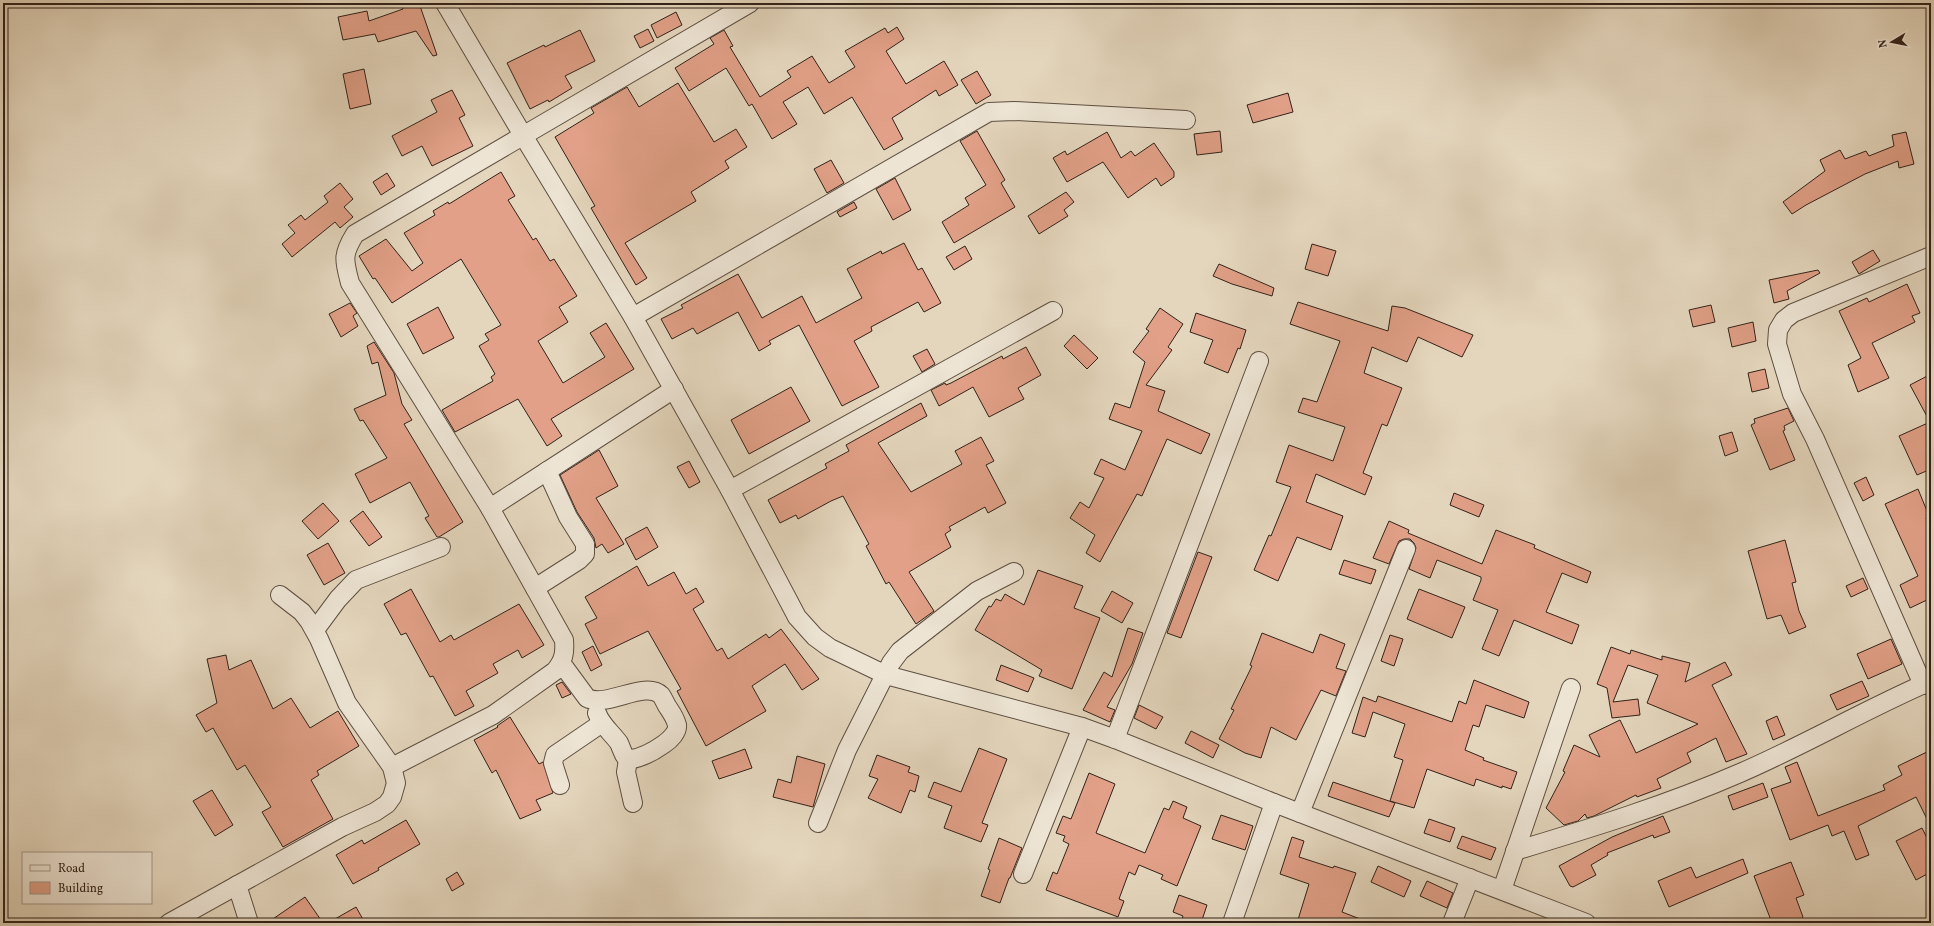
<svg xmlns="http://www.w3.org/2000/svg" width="1934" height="926" font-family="Vollkorn,serif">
<rect width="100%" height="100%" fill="#e4d6bd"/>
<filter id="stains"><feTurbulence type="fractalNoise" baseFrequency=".005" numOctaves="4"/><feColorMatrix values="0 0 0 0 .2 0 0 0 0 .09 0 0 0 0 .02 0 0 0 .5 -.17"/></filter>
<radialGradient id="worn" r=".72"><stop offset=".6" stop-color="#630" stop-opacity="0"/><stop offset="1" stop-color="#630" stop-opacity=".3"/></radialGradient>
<g fill="#e1a087" stroke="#312219">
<polygon points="401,3 419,3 437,55 433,56 416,31 378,42 375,34 343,40 338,17 367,11 369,21 403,9"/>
<polygon points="676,12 682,25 657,38 651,25"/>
<polygon points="897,27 904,39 886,51 906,84 944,61 958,85 939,96 936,90 892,118 903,139 884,150 852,97 824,114 808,87 783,102 797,124 772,139 752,104 749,106 726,68 689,91 675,68 714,44 710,38 724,30 733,46 730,47 760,97 791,77 787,71 812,56 829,83 855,67 845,51 885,28 888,33"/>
<polygon points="648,29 654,41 640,48 634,36"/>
<polygon points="580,30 595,61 565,76 572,88 549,102 548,100 530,109 507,63 544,45 545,47"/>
<polygon points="364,69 371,104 350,109 343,74"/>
<polygon points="977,71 991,95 976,104 961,80"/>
<polygon points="678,83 714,142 736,129 747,147 725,161 729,168 691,192 696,201 625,243 647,278 636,285 591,208 595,206 555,137 594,113 591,108 627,87 639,107"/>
<polygon points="452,90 465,115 459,118 473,146 432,166 422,146 402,156 392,136 437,112 431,100"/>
<polygon points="1288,93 1293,112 1253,123 1247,105"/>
<polygon points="977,131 1005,180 1001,183 1015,207 954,243 942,222 969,205 965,198 986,185 960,141"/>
<polygon points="1220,131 1222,152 1197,155 1194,134"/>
<polygon points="1107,132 1121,158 1131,151 1135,156 1154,143 1174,172 1174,177 1161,186 1156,178 1128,198 1103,162 1067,182 1053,158 1065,151 1067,155"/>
<polygon points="1906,132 1914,164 1899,168 1898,161 1865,174 1806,205 1792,214 1783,202 1825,171 1820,160 1840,150 1845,159 1866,151 1869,156 1894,146 1892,135"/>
<polygon points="831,160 844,183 827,193 814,169"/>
<polygon points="501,172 515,196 508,200 533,240 536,238 550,261 554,259 577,296 559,307 568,322 538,341 563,383 605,357 590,333 606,323 634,369 551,419 562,436 547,446 518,399 455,432 442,410 493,381 491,377 495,374 479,346 489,340 485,334 501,325 461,259 392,303 375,278 373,279 359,256 386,239 412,271 423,263 404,233 435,215 433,211 448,202 449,204"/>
<polygon points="387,173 395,186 381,195 373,182"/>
<polygon points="895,178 911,210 893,220 876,189"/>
<polygon points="340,183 353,199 344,207 353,217 340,228 335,222 292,257 282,244 295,233 288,225 301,215 305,220 328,202 324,196"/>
<polygon points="1066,192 1074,202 1064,210 1068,216 1039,234 1028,216"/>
<polygon points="854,202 857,208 840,217 837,212"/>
<polygon points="904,243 918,270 922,268 941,303 924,312 918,302 871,327 872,331 854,341 879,387 842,406 799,325 769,341 771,344 759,351 738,312 697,334 693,328 672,339 661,319 683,308 681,305 738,274 762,318 802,296 816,323 862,298 847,269 881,251 882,254"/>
<polygon points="1312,244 1336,251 1328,276 1305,269"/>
<polygon points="965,246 972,259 954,270 946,257"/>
<polygon points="1873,250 1880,261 1859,274 1852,262"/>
<polygon points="1219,264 1274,288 1272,296 1232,284 1213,276"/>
<polygon points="1818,270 1820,273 1787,291 1789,299 1774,303 1769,280"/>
<polygon points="1907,284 1920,313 1912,316 1915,322 1872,343 1889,378 1858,392 1848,365 1861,358 1839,311 1867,298 1869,302"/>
<polygon points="1298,302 1388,331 1392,306 1405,308 1473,335 1462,357 1418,337 1407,362 1372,347 1364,373 1402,388 1387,426 1382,424 1363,473 1372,477 1365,495 1316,474 1306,502 1343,516 1331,550 1297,537 1278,581 1254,570 1269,535 1271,536 1291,487 1276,482 1289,445 1333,461 1345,427 1298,412 1303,398 1317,402 1340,341 1290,324"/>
<polygon points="350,303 357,313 353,316 358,326 341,337 329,314"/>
<polygon points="1711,305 1715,322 1693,327 1689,310"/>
<polygon points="438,307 454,338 423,354 407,324"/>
<polygon points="1160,308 1183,324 1168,347 1172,350 1146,385 1165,391 1158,411 1210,434 1201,454 1167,439 1142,496 1137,494 1100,562 1086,553 1095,535 1070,518 1080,502 1089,508 1104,478 1094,474 1101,459 1125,470 1142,431 1109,419 1115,403 1130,408 1145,362 1133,352 1149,331 1146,329"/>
<polygon points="1196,313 1246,330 1240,349 1238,348 1228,373 1204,363 1213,340 1190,332"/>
<polygon points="1753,322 1756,341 1732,347 1728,328"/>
<polygon points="1074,335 1098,358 1087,369 1064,346"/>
<polygon points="374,342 394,373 402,404 412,420 404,424 463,522 439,537 437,537 425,518 429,516 410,482 370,503 355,474 387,458 363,420 360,421 354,409 386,395 378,362 372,364 367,346"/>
<polygon points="1026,347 1041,375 1018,388 1024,399 989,417 973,387 939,406 931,390 945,383 946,385 951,383 1002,356 1003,359"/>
<polygon points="927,349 935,364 922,372 913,356"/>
<polygon points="1765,369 1769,388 1752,392 1748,373"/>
<polygon points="1931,374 1931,469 1917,475 1899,436 1930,422 1910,385"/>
<polygon points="791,387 810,421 749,454 731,420"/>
<polygon points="921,403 927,416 878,443 911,492 962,464 955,451 981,437 994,461 986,465 1006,503 988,513 985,507 949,527 951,530 945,534 951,547 909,572 934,611 916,624 889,582 886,584 866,546 869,544 843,496 831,501 798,519 796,515 780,523 768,500 827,468 825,464 849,451 846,445"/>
<polygon points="1788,408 1794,421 1784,426 1785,430 1783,431 1795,460 1770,470 1751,425 1755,423 1754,419"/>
<polygon points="1732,432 1738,451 1725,456 1719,436"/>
<polygon points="599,450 618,486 596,498 624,544 608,553 602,544 596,548 594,538 577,512 560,475"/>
<polygon points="689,461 700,482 689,488 677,467"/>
<polygon points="1866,477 1874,495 1863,501 1854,483"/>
<polygon points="1918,489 1929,516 1926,518 1931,530 1931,604 1929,599 1910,608 1900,585 1918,576 1885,504"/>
<polygon points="1454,493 1484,505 1479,517 1450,505"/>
<polygon points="323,503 339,521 318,539 302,521"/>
<polygon points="363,511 382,537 369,546 350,521"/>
<polygon points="1389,521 1409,530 1408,533 1482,564 1496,530 1535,545 1534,548 1591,572 1587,583 1562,573 1546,612 1579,625 1572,644 1514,620 1499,656 1482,649 1498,610 1473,600 1481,580 1481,577 1437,560 1430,578 1409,569 1416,548 1414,543 1410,539 1404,539 1399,541 1389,564 1373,558"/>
<polygon points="647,527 658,547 636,560 625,539"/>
<polygon points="1785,540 1796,582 1792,583 1799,611 1806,627 1789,634 1781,615 1767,619 1748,551"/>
<polygon points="328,543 345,573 324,585 307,555"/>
<polygon points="1198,552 1212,557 1181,638 1167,633"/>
<polygon points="1344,560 1376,570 1371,584 1339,574"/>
<polygon points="637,566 648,586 674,572 686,594 696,588 704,602 693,609 717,651 722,648 728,659 766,634 769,638 781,629 819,679 802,690 785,664 752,686 766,711 706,746 677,691 681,689 648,631 600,654 585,624 597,618 585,597"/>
<polygon points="1038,570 1083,586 1074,608 1100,618 1072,689 1039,676 1042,670 975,630 989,606 991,607 996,599 1001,601 1005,594 1024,605"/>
<polygon points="1863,578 1868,589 1851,597 1846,586"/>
<polygon points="411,589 440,642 451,635 454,640 519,604 544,645 522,658 518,650 493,664 498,673 466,691 474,706 455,716 433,676 430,677 406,633 401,635 384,604"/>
<polygon points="1419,589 1465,607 1452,638 1407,619"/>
<polygon points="1112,591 1133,603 1122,623 1101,611"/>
<polygon points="1128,628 1143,633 1132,664 1107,707 1115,710 1110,722 1083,710 1104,672 1112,677"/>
<polygon points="1262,633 1313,653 1320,634 1345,644 1336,668 1346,671 1336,696 1321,690 1296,740 1271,727 1261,758 1245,753 1219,739 1234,710 1231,709 1252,666 1250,665"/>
<polygon points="1390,635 1403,639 1394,666 1381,661"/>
<polygon points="1891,639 1902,664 1868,679 1857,654"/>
<polygon points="593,646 602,665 591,671 582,652"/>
<polygon points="1611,647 1630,654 1631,650 1662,660 1662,656 1690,663 1685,682 1725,662 1732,675 1712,685 1747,754 1726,762 1716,738 1687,753 1691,762 1657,779 1661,788 1637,797 1636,795 1594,816 1587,818 1585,814 1578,821 1564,825 1546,808 1565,772 1563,771 1574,745 1600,757 1589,735 1620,720 1636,753 1698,724 1647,703 1658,675 1628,665 1613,702 1638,699 1640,715 1612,718 1607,688 1597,684"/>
<polygon points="226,655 229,670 251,660 273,709 291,698 310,728 338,711 359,746 317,771 319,775 311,780 333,819 283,847 262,812 271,807 245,765 237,770 213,728 206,732 196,715 217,703 207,659"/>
<polygon points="1001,665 1034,678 1028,692 996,680"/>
<polygon points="1474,680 1529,702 1524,718 1486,705 1479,727 1473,725 1465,750 1484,758 1483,760 1517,772 1511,789 1502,786 1502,788 1476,779 1474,786 1427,769 1414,808 1390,801 1403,760 1394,757 1405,724 1373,712 1365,737 1352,733 1363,697 1376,702 1378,696 1452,722 1459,701 1466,704"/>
<polygon points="1862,681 1869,696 1837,710 1830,695"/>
<polygon points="562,682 571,694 562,698 556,685"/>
<polygon points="1139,705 1163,717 1156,729 1134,718"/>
<polygon points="1777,716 1785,735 1773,740 1766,721"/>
<polygon points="510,717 539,764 543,762 553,793 536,800 541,810 520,819 496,770 492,773 474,740 498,727 497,726"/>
<polygon points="1191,731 1219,745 1213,758 1185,743"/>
<polygon points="979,748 1007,759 982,823 988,825 981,842 944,828 952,806 928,797 934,782 961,792"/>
<polygon points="745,749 752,768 719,779 712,761"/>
<polygon points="1931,750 1931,827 1916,797 1858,826 1869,855 1856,860 1844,831 1832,836 1828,825 1790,840 1771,789 1791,782 1785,767 1797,762 1818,816 1885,790 1883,785 1902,775 1898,766"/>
<polygon points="877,755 910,767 908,772 919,776 915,792 910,790 901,813 868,798 878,779 869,776"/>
<polygon points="797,756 825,764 813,807 773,797 778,779 791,783"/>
<polygon points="1089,773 1115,784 1096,833 1145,853 1164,808 1169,810 1173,801 1187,807 1183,818 1201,826 1177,886 1161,879 1163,875 1139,865 1135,875 1129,872 1119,899 1124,901 1118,917 1046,890 1053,872 1057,874 1069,844 1063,841 1065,836 1056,833 1063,816 1071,819"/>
<polygon points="1333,782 1395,803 1389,817 1328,796"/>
<polygon points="1763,783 1768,797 1733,810 1728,796"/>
<polygon points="212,790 233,825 215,836 193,801"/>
<polygon points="1221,815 1253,826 1245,850 1212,839"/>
<polygon points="1663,816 1670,832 1654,838 1653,835 1607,853 1608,855 1591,865 1596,875 1573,887 1570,886 1559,866 1612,837"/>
<polygon points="1429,819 1455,828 1450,842 1424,833"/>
<polygon points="406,820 420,844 378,868 379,870 353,884 336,855 362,840 364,844"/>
<polygon points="1922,828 1931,846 1931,872 1916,880 1896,841"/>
<polygon points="1462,836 1496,848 1491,860 1457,848"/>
<polygon points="1292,837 1304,841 1299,857 1333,868 1334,866 1356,873 1342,912 1368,922 1367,923 1297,923 1309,884 1280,874"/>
<polygon points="999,838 1022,848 1010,878 1009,878 1000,903 981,896 990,870 988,869"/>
<polygon points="1743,859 1748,873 1669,907 1658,881 1691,867 1696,878"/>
<polygon points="1791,862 1804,895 1796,898 1803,917 1802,918 1804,923 1772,923 1754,876"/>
<polygon points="1378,866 1411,881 1404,897 1371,882"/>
<polygon points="457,872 464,884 452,891 446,879"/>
<polygon points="1427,881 1453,893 1447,908 1420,896"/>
<polygon points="1179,895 1207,905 1201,923 1181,923 1183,916 1173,912"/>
<polygon points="305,897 323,923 267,923"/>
<polygon points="356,907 365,923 328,923"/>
</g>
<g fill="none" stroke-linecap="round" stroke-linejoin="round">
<g stroke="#5e4f42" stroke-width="20">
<g id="minor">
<polyline points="445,3 524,137 633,317 730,490 797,617 815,637 830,648 886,675 1082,727 1115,739 1274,803 1586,923"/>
<polyline points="633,317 989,112 1014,111 1186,120"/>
<polyline points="730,490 1053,311"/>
<polyline points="490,508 674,389"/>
<polyline points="535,588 579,560 585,554 585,544 568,517 547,471"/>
<polyline points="315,630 338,599 356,580 441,547"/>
<path d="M562 664 587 698C607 708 645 680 661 695 663 698 665 702 667 706 671 712 675 717 677 725 678 732 670 740 664 744 653 752 641 758 628 760"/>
<polyline points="1923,685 1815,439 1792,394 1777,344 1778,330 1784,320 1793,313 1931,256"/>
<path d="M597 713C601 725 612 733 619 743 622 749 623 756 628 760"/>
<polyline points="1115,739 1259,361"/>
<polyline points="628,760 626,772 633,803"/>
<path d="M392 767 493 715 555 671C564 660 565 653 564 640L490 508 350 283C344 260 342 255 355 234L750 3"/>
<polyline points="560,785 553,763 555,755 602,723"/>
<polyline points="1300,813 1406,549"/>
<polyline points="818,823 847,750 891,663 900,651 977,591 1014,572"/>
<path d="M1515 851C1591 828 1667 805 1740 773 1805 745 1866 709 1931 681"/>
<polyline points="1023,874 1082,727"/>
<polyline points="237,885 249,923"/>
<polyline points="1502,890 1571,688"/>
<polyline points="169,923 342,827 375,812 387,804 392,797 396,783 392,767 347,703 319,639 309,621 302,612 280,595"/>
<polyline points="1232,923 1274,803"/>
<polyline points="1452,923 1470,878"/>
</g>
</g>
<use href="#minor" stroke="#ede4d4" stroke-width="18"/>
</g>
<rect width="1934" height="926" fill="none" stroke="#e4d6bd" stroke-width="16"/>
<rect x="4" y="4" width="1926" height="918" fill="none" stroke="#312219" stroke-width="2"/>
<rect x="8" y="8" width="1918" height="910" fill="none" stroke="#312219"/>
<rect x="22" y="852" width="130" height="52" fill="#ede4d4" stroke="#a29689"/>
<rect x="30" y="865" width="20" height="6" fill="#ede4d4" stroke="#a29689"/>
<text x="58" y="872" font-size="12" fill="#312219">Road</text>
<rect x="30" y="882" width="20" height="12" fill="#e1a087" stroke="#a29689"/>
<text x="58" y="892" font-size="12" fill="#312219">Building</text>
<g transform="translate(1892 42) rotate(260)" stroke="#ede4d4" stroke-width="3" paint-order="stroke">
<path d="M0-3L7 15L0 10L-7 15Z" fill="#312219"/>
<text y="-6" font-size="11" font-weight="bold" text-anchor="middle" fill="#312219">N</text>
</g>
<rect width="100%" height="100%" filter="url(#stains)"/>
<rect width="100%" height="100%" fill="url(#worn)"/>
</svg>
